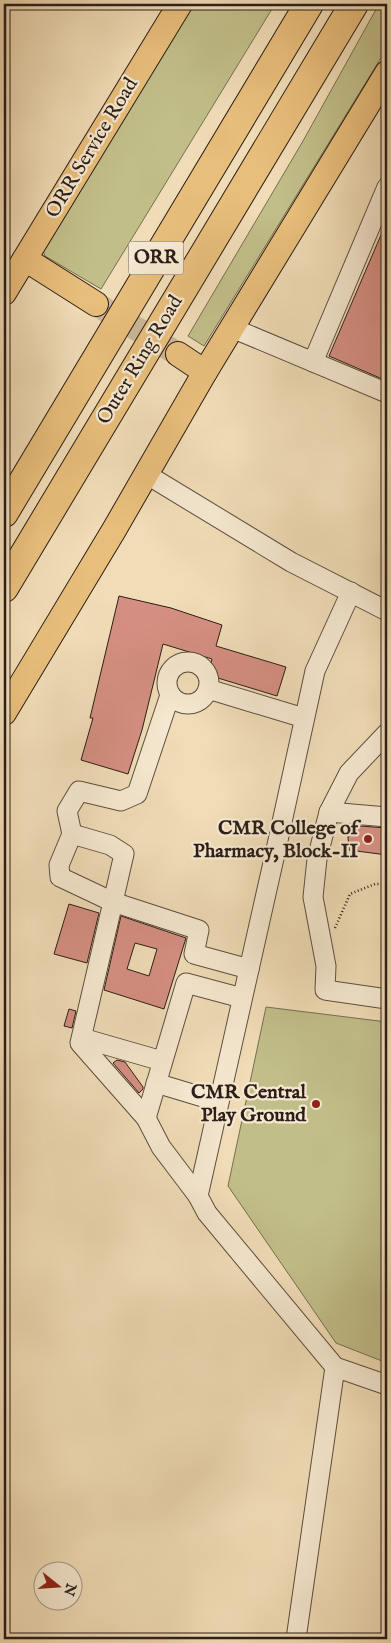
<svg xmlns="http://www.w3.org/2000/svg" width="391" height="1643" font-family="'IM FELL English',serif">
<rect width="100%" height="100%" fill="#f0dcb6"/>
<filter id="stains"><feTurbulence type="fractalNoise" baseFrequency=".004" numOctaves="4"/><feColorMatrix values="0 0 0 0 .2 0 0 0 0 .09 0 0 0 0 .02 0 0 0 .5 -.17"/></filter>
<radialGradient id="worn" r=".72"><stop offset=".6" stop-color="#630" stop-opacity="0"/><stop offset="1" stop-color="#630" stop-opacity=".3"/></radialGradient>
<g fill="#c1be89" stroke="#766e50">
<polygon points="188,4 275,4 101,289 45,256 43,251"/>
<polygon points="379,4 387,4 387,48 204,346 188,336 303,141"/>
<polygon points="266,1007 387,1022 387,1363 336,1343 228,1186"/>
</g>
<g fill="#d58f82" stroke="#2b1e18" fill-rule="evenodd">
<polygon points="387,221 387,381 329,356"/>
<polygon points="119,596 171,608 222,625 216,646 286,667 277,696 208,675 212,659 163,644 142,730 128,774 81,760 93,718 90,718"/>
<polygon points="347,825 387,828 387,855 349,850"/>
<polygon points="69,904 99,913 87,963 54,954"/>
<path d="M121 916 186 938 164 1009 104 990ZM135 943 157 949 149 976 127 969Z"/>
<polygon points="69,1009 76,1011 72,1028 64,1026"/>
<polygon points="117,1060 125,1062 143,1087 143,1089 139,1093 113,1063"/>
</g>
<g fill="none" stroke-linecap="round" stroke-linejoin="round">
<polyline stroke="#c9b696" stroke-width="24" stroke-dasharray="24 12" stroke-linecap="butt" points="96,304 178,354"/>
<g stroke="#5c4e40" stroke-width="21">
<g id="minor">
<polyline points="232,328 387,393"/>
<polyline points="313,362 387,187"/>
<polyline points="146,474 291,562 387,611"/>
<circle cx="188" cy="683" r="21"/>
<polyline points="208,689 304,718"/>
<polyline points="170,695 137,794 121,801 79,791 67,811 72,834 110,845 124,854 113,902 199,930 194,954 249,969"/>
<polyline points="387,733 349,773 329,812 317,859 313,897 326,966 325,990 387,999"/>
<polyline points="329,812 387,817"/>
<polyline points="72,834 59,865 60,877 113,902 80,1043 146,1118 161,1147 198,1196"/>
<polyline points="82,1038 162,1061"/>
<polyline points="156,1083 219,1102"/>
<polyline points="146,1118 186,983 242,998"/>
<polyline points="335,1367 207,1213 198,1196 277,845 315,671 351,592"/>
<polyline points="296,1639 335,1367 387,1385"/>
</g>
</g>
<g stroke="#2b1e18" stroke-width="26">
<g id="major">
<polyline points="25,259 96,304"/>
<polyline points="4,293 180,4"/>
<polyline points="178,354 205,372"/>
<polyline points="4,713 114,530 205,372 387,73"/>
</g>
</g>
<g stroke="#2b1e18" stroke-width="30">
<g id="highway">
<polyline points="4,513 309,4"/>
<polyline points="4,588 354,4"/>
</g>
</g>
<polyline stroke="#2b1e18" stroke-width="2.5" stroke-dasharray="1 2.5" stroke-linecap="butt" points="335,928 350,894 375,884 387,884"/>
<use href="#minor" stroke="#f5e8d0" stroke-width="19"/>
<use href="#major" stroke="#e8be7b" stroke-width="24"/>
<use href="#highway" stroke="#e8be7b" stroke-width="28"/>
</g>
<g fill="#8f2418" stroke="#f5e8d0" stroke-width="2">
<circle cx="368" cy="839" r="5"/>
<circle cx="316" cy="1104" r="5"/>
</g>
<g text-anchor="middle" dominant-baseline="central" stroke-width="4.5" stroke-linejoin="round" paint-order="stroke">
<rect fill="#f5e8d0" stroke="#685b4f" stroke-width="1" x="128.5" y="241.5" width="55" height="33" rx="4"/>
<g font-size="19" font-weight="bold" fill="#2b1e18">
<text x="156" y="258">ORR</text>
</g>
<g font-size="20" fill="#2b1e18" stroke="#f5e8d0">
<text transform="translate(92 148) rotate(-59)">ORR Service Road</text>
<text transform="translate(140 360) rotate(-59)">Outer Ring Road</text>
</g>
<g font-size="20" font-weight="bold" fill="#2b1e18" stroke="#f5e8d0" text-anchor="end">
<text x="358" y="828">CMR College of<tspan x="358" dy="23">Pharmacy, Block-II</tspan></text>
<text x="306" y="1092">CMR Central<tspan x="306" dy="23">Play Ground</tspan></text>
</g>
</g>
<rect width="391" height="1643" fill="none" stroke="#f0dcb6" stroke-width="20"/>
<rect x="5" y="5" width="381" height="1633" fill="none" stroke="#2b1e18" stroke-width="2.5"/>
<rect x="10" y="10" width="371" height="1623" fill="none" stroke="#2b1e18"/>
<g transform="translate(58 1586) rotate(107)"><circle r="24" fill="#f5e8d0" stroke="#a49786"/>
<path d="M0-4L9 19L0 12L-9 19Z" fill="#8f2418"/>
<text y="-8" font-size="14" font-weight="bold" text-anchor="middle" fill="#2b1e18">N</text>
</g>
<rect width="100%" height="100%" filter="url(#stains)"/>
<rect width="100%" height="100%" fill="url(#worn)"/>
</svg>
